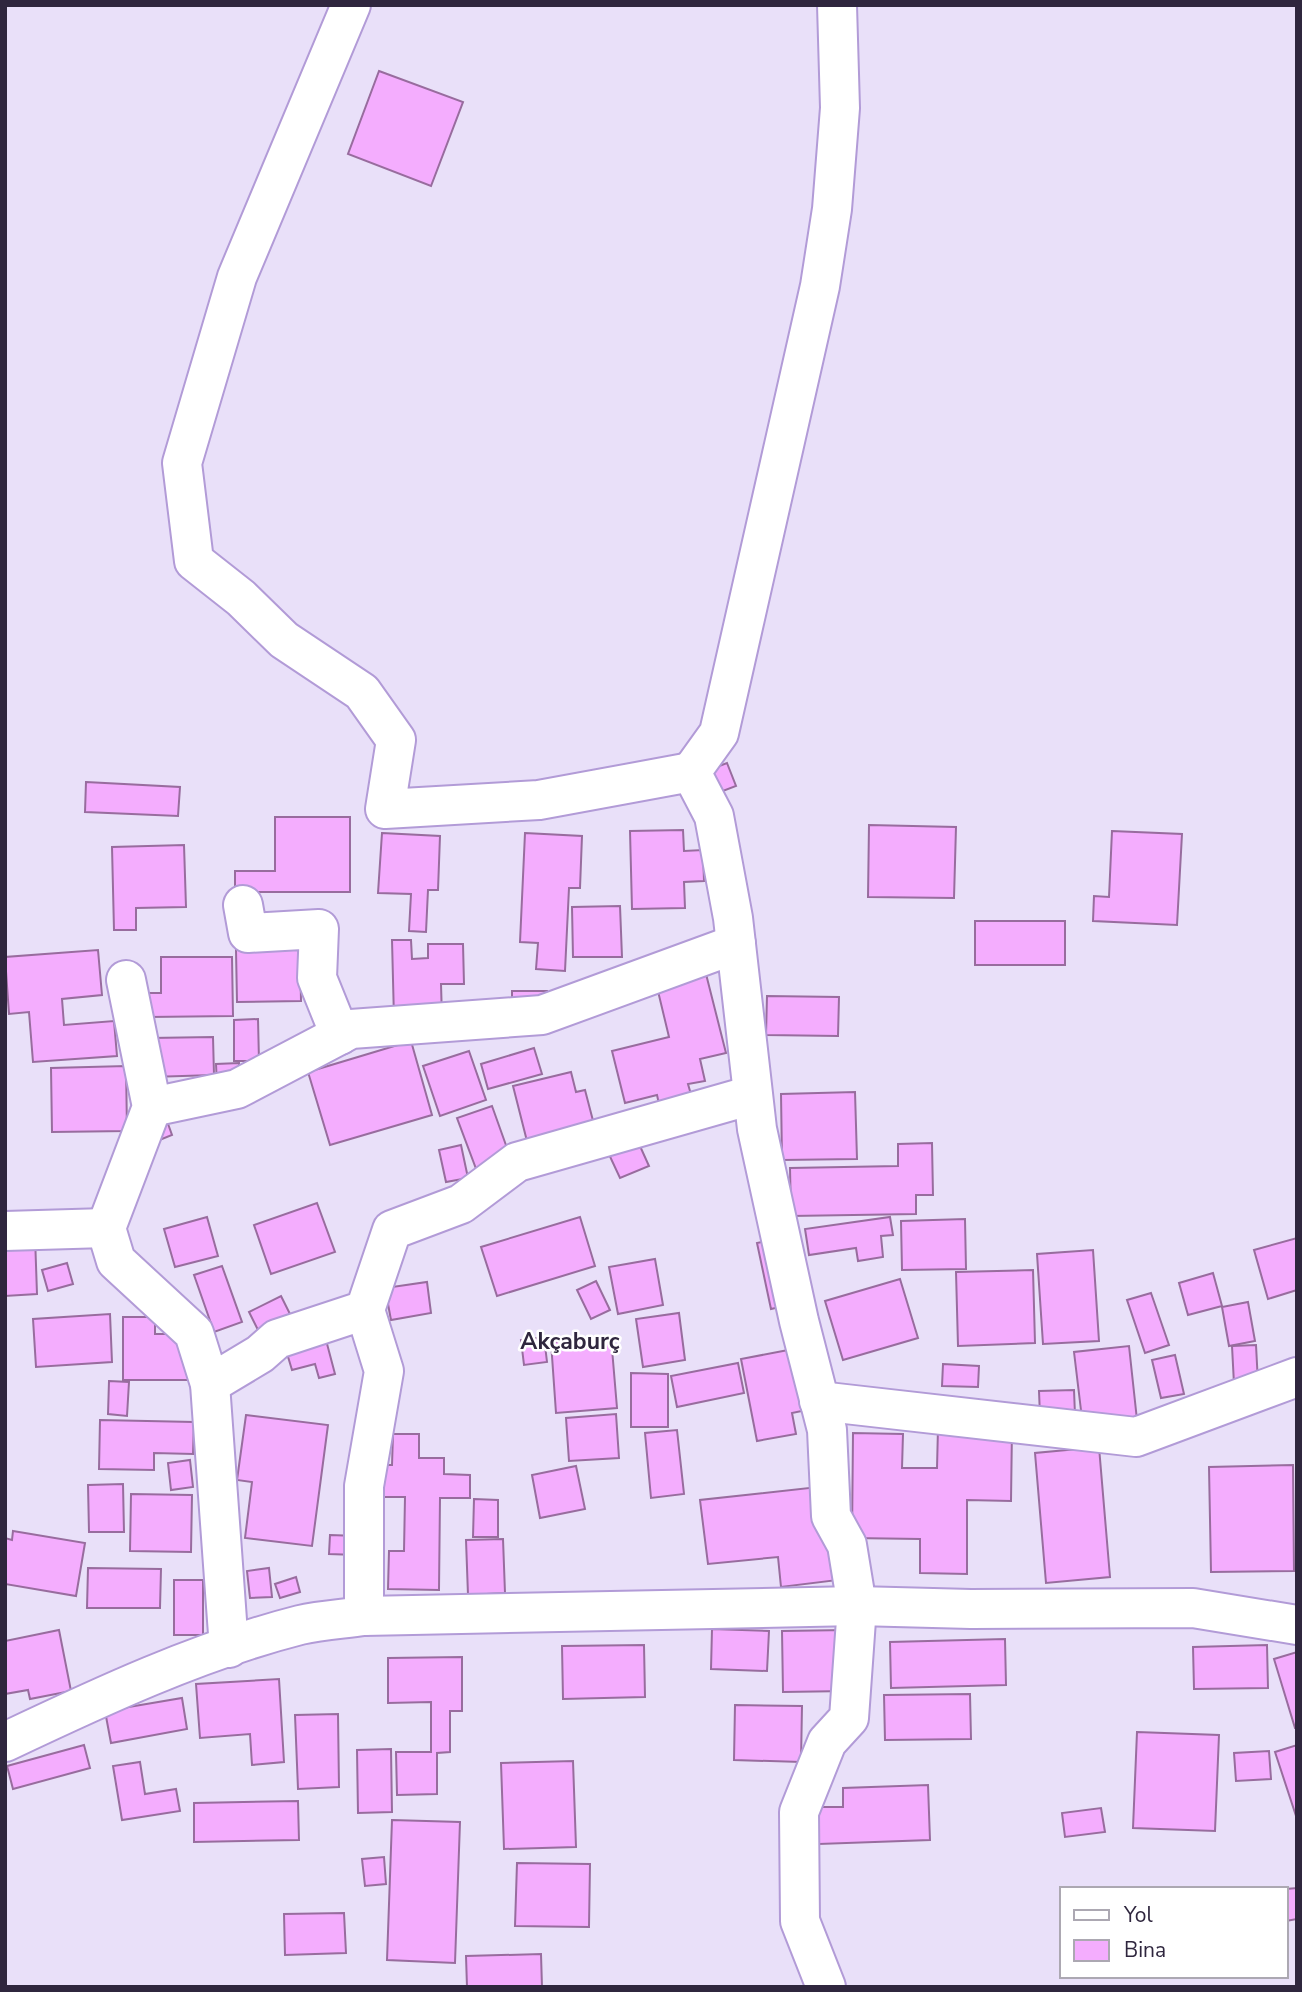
<svg xmlns="http://www.w3.org/2000/svg" width="1302" height="1992" font-family="'Nunito Sans',sans-serif">
<rect width="100%" height="100%" fill="#e9e0f9"/>
<g fill="#f4adfe" stroke="#986c9e" stroke-width="2">
<polygon points="379,71 463,102 431,186 348,154"/>
<polygon points="727,763 736,786 715,794 706,771"/>
<polygon points="86,782 180,787 178,816 85,812"/>
<polygon points="275,817 350,817 350,892 235,892 235,871 275,871"/>
<polygon points="869,825 956,827 954,898 868,897"/>
<polygon points="683,830 684,851 703,850 704,881 684,882 685,908 632,909 630,831"/>
<polygon points="1112,831 1182,834 1177,925 1093,921 1094,896 1109,897"/>
<polygon points="382,833 440,836 438,890 428,890 426,932 409,931 411,894 378,893"/>
<polygon points="525,833 582,836 580,888 569,888 565,971 536,969 538,943 520,942"/>
<polygon points="184,845 186,907 136,908 136,930 114,930 112,847"/>
<polygon points="620,906 622,957 573,957 572,907"/>
<rect x="975" y="921" width="90" height="44"/>
<polygon points="392,940 411,940 412,959 428,958 428,944 463,944 464,984 441,984 442,1018 394,1019"/>
<polygon points="300,949 301,1001 237,1002 236,950"/>
<polygon points="98,950 102,995 62,999 64,1025 114,1021 117,1056 33,1062 29,1012 9,1014 5,957"/>
<polygon points="161,957 232,957 233,1016 149,1017 149,993 161,993"/>
<polygon points="706,974 726,1053 700,1059 705,1081 688,1084 694,1105 661,1113 657,1095 625,1103 612,1051 669,1037 657,987"/>
<rect x="512" y="991" width="35" height="18"/>
<polygon points="767,996 839,997 838,1036 766,1035"/>
<polygon points="258,1019 259,1061 234,1061 234,1020"/>
<polygon points="213,1037 214,1075 151,1077 150,1038"/>
<polygon points="411,1041 432,1115 330,1145 308,1072"/>
<polygon points="534,1048 542,1074 488,1089 481,1064"/>
<polygon points="469,1051 486,1100 440,1116 423,1066"/>
<polygon points="239,1063 240,1084 217,1085 216,1064"/>
<polygon points="126,1066 127,1131 52,1132 51,1068"/>
<polygon points="571,1072 576,1092 585,1090 597,1136 530,1153 513,1086"/>
<polygon points="855,1092 857,1159 782,1160 781,1094"/>
<polygon points="492,1106 512,1162 478,1174 457,1118"/>
<polygon points="167,1121 172,1135 152,1143"/>
<polygon points="635,1135 649,1166 620,1178 606,1148"/>
<polygon points="932,1143 933,1195 916,1195 916,1214 791,1216 790,1168 898,1166 898,1144"/>
<polygon points="461,1145 468,1178 446,1182 439,1150"/>
<polygon points="317,1203 335,1252 271,1274 254,1225"/>
<polygon points="207,1217 218,1256 175,1267 164,1229"/>
<polygon points="580,1217 595,1266 497,1296 481,1247"/>
<polygon points="890,1217 893,1235 881,1236 883,1257 858,1261 856,1248 809,1255 805,1229"/>
<polygon points="965,1219 966,1269 902,1270 901,1221"/>
<polygon points="35,1236 37,1294 5,1296 5,1237"/>
<polygon points="1297,1238 1297,1290 1268,1299 1254,1250"/>
<polygon points="775,1239 789,1305 771,1309 757,1243"/>
<polygon points="1093,1250 1099,1341 1043,1344 1037,1254"/>
<polygon points="655,1259 663,1305 618,1314 609,1267"/>
<polygon points="67,1263 73,1284 48,1291 42,1270"/>
<polygon points="222,1266 242,1322 214,1332 194,1275"/>
<polygon points="1033,1270 1035,1343 958,1346 956,1272"/>
<polygon points="1213,1273 1222,1306 1188,1315 1179,1283"/>
<polygon points="900,1279 918,1338 843,1360 825,1301"/>
<polygon points="596,1281 610,1310 591,1319 577,1290"/>
<polygon points="427,1282 431,1313 391,1320 385,1288"/>
<polygon points="1151,1293 1169,1345 1145,1353 1127,1300"/>
<polygon points="281,1296 294,1322 262,1338 249,1312"/>
<polygon points="1248,1302 1255,1341 1229,1346 1222,1307"/>
<polygon points="679,1313 685,1360 643,1367 636,1319"/>
<polygon points="110,1314 112,1362 36,1367 33,1319"/>
<polygon points="123,1317 155,1317 155,1334 191,1334 191,1380 123,1380"/>
<polygon points="544,1337 547,1362 524,1365 521,1340"/>
<polygon points="611,1337 617,1408 556,1413 551,1342"/>
<polygon points="326,1340 335,1374 319,1378 315,1364 292,1370 286,1350"/>
<polygon points="1256,1345 1258,1383 1234,1384 1232,1346"/>
<polygon points="1129,1346 1137,1420 1083,1427 1074,1352"/>
<polygon points="804,1347 816,1408 792,1413 796,1434 757,1441 741,1359"/>
<polygon points="1175,1355 1184,1394 1161,1398 1152,1360"/>
<polygon points="738,1363 744,1393 677,1407 671,1376"/>
<polygon points="943,1364 979,1366 978,1387 942,1386"/>
<polygon points="631,1373 668,1374 668,1427 631,1427"/>
<polygon points="109,1381 129,1382 127,1416 108,1414"/>
<polygon points="1074,1390 1075,1415 1040,1416 1039,1391"/>
<polygon points="616,1414 619,1458 569,1461 566,1418"/>
<polygon points="246,1415 328,1425 312,1546 245,1538 252,1482 237,1480"/>
<polygon points="100,1420 194,1422 193,1454 154,1453 154,1470 99,1469"/>
<polygon points="938,1428 1012,1428 1011,1501 967,1500 967,1574 920,1573 920,1539 852,1538 853,1433 903,1434 902,1468 937,1468"/>
<polygon points="677,1430 684,1494 651,1498 645,1433"/>
<polygon points="393,1434 419,1434 419,1458 444,1458 444,1474 470,1475 470,1498 440,1498 439,1590 388,1589 389,1551 404,1551 405,1497 384,1497 384,1465 392,1465"/>
<polygon points="1099,1447 1110,1577 1046,1583 1035,1453"/>
<polygon points="190,1460 193,1487 171,1490 168,1463"/>
<polygon points="1293,1465 1294,1571 1211,1572 1209,1467"/>
<polygon points="576,1466 585,1509 540,1518 532,1475"/>
<polygon points="123,1484 124,1532 89,1532 88,1485"/>
<polygon points="827,1486 838,1580 781,1587 778,1557 708,1564 700,1500"/>
<polygon points="131,1494 192,1495 191,1552 130,1551"/>
<polygon points="474,1499 498,1500 498,1537 473,1537"/>
<polygon points="13,1531 85,1543 76,1596 5,1584 5,1538 12,1540"/>
<polygon points="330,1535 357,1536 356,1555 329,1554"/>
<polygon points="503,1539 505,1593 468,1595 466,1540"/>
<polygon points="88,1568 161,1569 160,1608 87,1608"/>
<polygon points="269,1568 272,1597 250,1598 247,1571"/>
<polygon points="296,1577 300,1592 280,1598 275,1584"/>
<rect x="174" y="1580" width="29" height="55"/>
<polygon points="712,1629 769,1631 767,1671 711,1669"/>
<polygon points="59,1630 71,1691 30,1699 28,1690 5,1694 5,1641"/>
<polygon points="847,1630 848,1691 783,1692 782,1631"/>
<polygon points="1005,1639 1006,1685 891,1688 890,1642"/>
<polygon points="644,1645 645,1697 563,1699 562,1646"/>
<polygon points="1267,1645 1268,1688 1194,1689 1193,1647"/>
<polygon points="1297,1652 1297,1728 1295,1728 1274,1659"/>
<polygon points="462,1657 462,1711 450,1711 450,1752 437,1753 437,1794 397,1795 396,1752 431,1752 431,1702 388,1703 388,1658"/>
<polygon points="279,1679 284,1762 252,1765 250,1734 200,1738 196,1684"/>
<polygon points="970,1694 971,1739 885,1740 884,1695"/>
<polygon points="182,1698 187,1729 111,1743 105,1711"/>
<polygon points="735,1705 802,1706 801,1762 734,1760"/>
<polygon points="338,1714 339,1787 298,1789 295,1715"/>
<polygon points="1137,1732 1219,1735 1215,1831 1133,1828"/>
<polygon points="84,1745 90,1768 13,1789 7,1766"/>
<polygon points="1297,1745 1297,1819 1275,1752"/>
<polygon points="391,1749 392,1812 358,1813 357,1750"/>
<polygon points="1269,1751 1271,1779 1236,1781 1234,1753"/>
<polygon points="573,1761 576,1847 504,1849 501,1763"/>
<polygon points="140,1762 145,1794 176,1789 180,1811 122,1820 113,1766"/>
<polygon points="928,1785 930,1840 819,1844 818,1807 843,1807 843,1788"/>
<polygon points="298,1801 299,1840 194,1842 194,1803"/>
<polygon points="1101,1808 1105,1832 1065,1837 1062,1813"/>
<polygon points="392,1820 460,1822 455,1963 387,1960"/>
<polygon points="384,1857 386,1884 365,1886 362,1859"/>
<polygon points="517,1863 590,1864 589,1927 515,1926"/>
<polygon points="1297,1888 1297,1919 1286,1921 1286,1889"/>
<polygon points="344,1913 346,1953 285,1955 284,1914"/>
<polygon points="541,1954 542,1987 467,1987 466,1956"/>
</g>
<g fill="none" stroke-linecap="round" stroke-linejoin="round">
<g stroke="#b29bd7" stroke-width="42">
<g id="minor">
<polyline points="351,5 237,277 182,463 194,561 241,598 284,640 362,692 396,740 385,809 539,800 691,772"/>
<polyline points="243,905 248,933 319,929 317,978 340,1035"/>
<polyline points="126,980 152,1107 106,1228 116,1261 194,1333 210,1384 229,1648"/>
<polyline points="152,1107 237,1089 351,1029 542,1015 736,944"/>
<polyline points="5,1231 106,1228"/>
<polyline points="210,1384 260,1354 277,1339 365,1310 392,1230 461,1204 517,1162 752,1095"/>
<polyline points="819,1401 1136,1437 1297,1377"/>
<polyline points="364,1616 364,1486 384,1371 365,1310"/>
<polyline points="826,1987 800,1921 799,1812 827,1742 849,1718 857,1606 847,1545 831,1516 827,1430 799,1321 757,1129 733,918 714,816 691,772 719,733 820,286 832,209 840,108 837,5"/>
</g>
</g>
<g stroke="#b29bd7" stroke-width="42">
<path id="tertiary" d="M5 1742C100 1697 198 1651 300 1625 321 1620 343 1619 364 1616L857 1606 971 1609 1193 1608 1297 1625"/>
</g>
<use href="#minor" stroke="#fff" stroke-width="38"/>
<use href="#tertiary" stroke="#fff" stroke-width="38"/>
</g>
<g text-anchor="middle" dominant-baseline="central" stroke-width="5" stroke-linejoin="round" paint-order="stroke">
<g font-size="23" font-weight="bold" fill="#2f263e" stroke="#fff">
<text x="570" y="1341">Akçaburç</text>
</g>
</g>
<rect width="1302" height="1992" fill="none" stroke="#2f263e" stroke-width="14"/>
<rect x="1060" y="1887" width="228" height="91" fill="#ffffff" stroke="#aca8b2" stroke-width="2"/>
<rect x="1074" y="1910" width="35" height="10" fill="#ffffff" stroke="#aca8b2" stroke-width="2"/>
<text x="1124" y="1922" font-size="21" fill="#2f263e">Yol</text>
<rect x="1074" y="1940" width="35" height="21" fill="#f4adfe" stroke="#aca8b2" stroke-width="2"/>
<text x="1124" y="1957" font-size="21" fill="#2f263e">Bina</text>
</svg>
